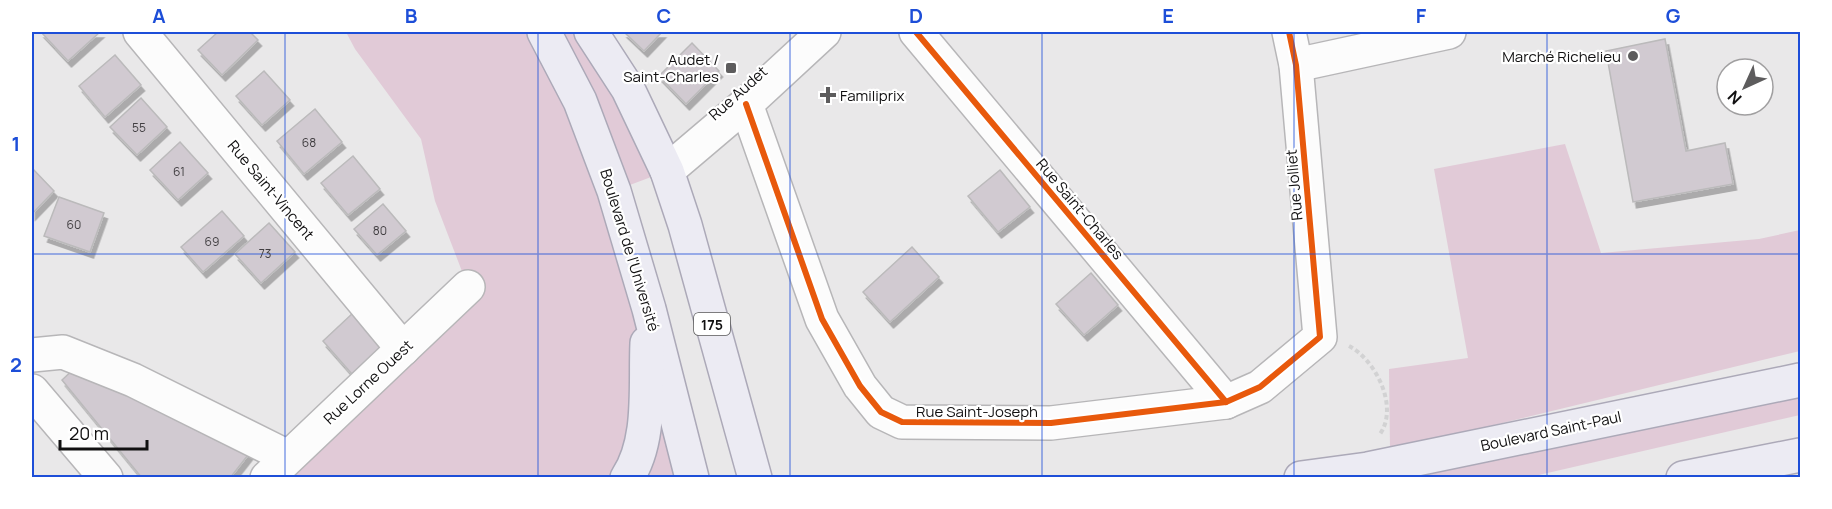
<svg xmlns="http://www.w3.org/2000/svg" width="1832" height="509" font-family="Manrope,sans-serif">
<defs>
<filter id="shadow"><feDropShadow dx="3.5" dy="6" stdDeviation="0" flood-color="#0004"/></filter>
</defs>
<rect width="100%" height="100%" fill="#e9e8e9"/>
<g fill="#e1cad7">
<polygon points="346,32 591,32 667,171 614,191 692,477 267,478 468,287 435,201 421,139 355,49"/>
<polygon points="1565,144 1601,253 1759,239 1800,230 1800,351 1390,450 1389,369 1468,358 1434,169"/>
<polygon points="1800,391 1800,415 1530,477 1404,478"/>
</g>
<g fill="#d1cad1" stroke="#bbbabb" stroke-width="1.5" filter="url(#shadow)">
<polygon points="41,32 100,32 68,61"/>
<polygon points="218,32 250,32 258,40 222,75 198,50"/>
<polygon points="624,32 662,32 644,51"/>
<polygon points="1665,39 1686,151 1725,143 1733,184 1633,202 1606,51"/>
<polygon points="692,43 719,71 686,104 659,76"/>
<polygon points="115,55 141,85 105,117 79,86"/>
<polygon points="264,71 290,100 262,125 236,96"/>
<polygon points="141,98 167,127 137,155 110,127"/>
<polygon points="315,109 342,142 304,174 277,141"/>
<polygon points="180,142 208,173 178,200 150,170"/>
<polygon points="353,156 380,189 348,215 321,183"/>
<polygon points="32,168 54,191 32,214"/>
<polygon points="1000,170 1030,207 998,232 968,196"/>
<polygon points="59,197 104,213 90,252 44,236"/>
<polygon points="383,204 406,231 377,255 354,229"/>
<polygon points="222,211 244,236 203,272 181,247"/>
<polygon points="269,223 295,252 261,283 235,254"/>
<polygon points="912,247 939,277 890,322 863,292"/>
<polygon points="1091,273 1118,305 1084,335 1056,304"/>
<polygon points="354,312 384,345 352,374 323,341"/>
<polygon points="76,367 255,446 230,478 142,478 62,380"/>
</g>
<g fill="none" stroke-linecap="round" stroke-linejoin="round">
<g stroke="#b7b6b8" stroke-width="36">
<g id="minor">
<polyline points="140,32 403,349"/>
<polyline points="916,32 1226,402"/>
<polyline points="1296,65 1449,32"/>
<polyline points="746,104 822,319 860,386 881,412 902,422 1051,423 1226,402 1260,387 1320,337 1296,65 1289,32"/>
<polyline points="667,171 746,104 824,32"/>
<polyline points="32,355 63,352 133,380 288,457"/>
<polyline points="32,391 106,478"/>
<polyline points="267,478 468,287"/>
</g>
</g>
<g stroke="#aca9b8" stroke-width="36">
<g id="major">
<polyline points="544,32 580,101 614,191 649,309 692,478"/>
<polyline points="591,32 628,89 667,171 685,225 755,478"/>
<path d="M627 478C652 441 645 386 647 343"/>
<polyline points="1301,478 1368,469 1800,380"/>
<polyline points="1683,478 1800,455"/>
</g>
</g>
<path stroke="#d2d2d3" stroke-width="4" stroke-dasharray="4.5 3" stroke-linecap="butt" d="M1349 346C1376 360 1399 407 1380 434"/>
<use href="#minor" stroke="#fcfcfc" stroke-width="33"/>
<use href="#major" stroke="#ecebf3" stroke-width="33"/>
<g stroke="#fff" stroke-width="10">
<g id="cycleway">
<polyline points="916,32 1226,402"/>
<polyline points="746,104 822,319 860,386 881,412 902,422 1051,423 1226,402 1260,387 1320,337 1296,65 1289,32"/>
</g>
</g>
<use href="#cycleway" stroke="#e8590c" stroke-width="6"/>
</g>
<path fill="none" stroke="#1d4ed8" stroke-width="1.5" stroke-opacity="0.55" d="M285 32V478M538 32V478M790 32V478M1042 32V478M1294 32V478M1547 32V478M32 254H1800"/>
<g fill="#5d5c5d" stroke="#fff" stroke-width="2">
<circle cx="1633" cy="56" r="6"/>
<rect x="725" y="62" width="12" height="12" rx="3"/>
<path d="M825 86h6v6h6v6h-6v6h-6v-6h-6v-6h6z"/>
</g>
<g text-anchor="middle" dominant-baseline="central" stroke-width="4.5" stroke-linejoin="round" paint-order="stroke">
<g font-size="12" fill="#413e41">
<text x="139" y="127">55</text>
<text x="309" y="142">68</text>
<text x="179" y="171">61</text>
<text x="74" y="224">60</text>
<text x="380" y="230">80</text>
<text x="212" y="241">69</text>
<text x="265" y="253">73</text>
</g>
<rect fill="#fff" stroke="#585858" stroke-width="1.5" x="694" y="313" width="36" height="22" rx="4.5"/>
<g font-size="14" font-weight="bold" fill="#111011">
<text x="712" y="324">175</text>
</g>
<g font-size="15" fill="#111011" stroke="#fff" text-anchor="end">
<text x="1621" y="56">Marché Richelieu</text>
<text x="719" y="59">Audet /<tspan x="719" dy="17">Saint-Charles</tspan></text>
<text x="840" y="95" text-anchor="start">Familiprix</text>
</g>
<g font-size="15" fill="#111011" stroke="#fff">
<text transform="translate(738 93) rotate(-42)">Rue Audet</text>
<text transform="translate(1294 185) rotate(-95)">Rue Jolliet</text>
<text transform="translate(271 190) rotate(50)">Rue Saint-Vincent</text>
<text transform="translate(1080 209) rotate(50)">Rue Saint-Charles</text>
<text transform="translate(630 250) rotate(73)">Boulevard de l'Université</text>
<text transform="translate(368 382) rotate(-43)">Rue Lorne Ouest</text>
<text x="977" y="411">Rue Saint-Joseph</text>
<text transform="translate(1551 431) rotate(-12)">Boulevard Saint-Paul</text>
</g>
</g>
<rect width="1832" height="509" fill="none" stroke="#ffffff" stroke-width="66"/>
<g transform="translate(1745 87) rotate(225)"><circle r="28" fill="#ffffff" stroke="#a09fa0" stroke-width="1.5"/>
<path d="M0-4.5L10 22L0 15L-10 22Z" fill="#5d5c5d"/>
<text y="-9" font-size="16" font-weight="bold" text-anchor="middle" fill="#111011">N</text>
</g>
<path d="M60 440v9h87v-9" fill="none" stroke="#111011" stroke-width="3"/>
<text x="69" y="440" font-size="18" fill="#111011" stroke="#ffffff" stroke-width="4.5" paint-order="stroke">20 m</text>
<rect x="33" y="33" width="1766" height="443" fill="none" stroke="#1d4ed8" stroke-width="2"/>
<g font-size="20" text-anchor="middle" font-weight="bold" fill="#1d4ed8">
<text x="159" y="23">A</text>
<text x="411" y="23">B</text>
<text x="664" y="23">C</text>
<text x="916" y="23">D</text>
<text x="1168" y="23">E</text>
<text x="1421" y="23">F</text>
<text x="1673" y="23">G</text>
<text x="16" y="151">1</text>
<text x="16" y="372">2</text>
</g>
</svg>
